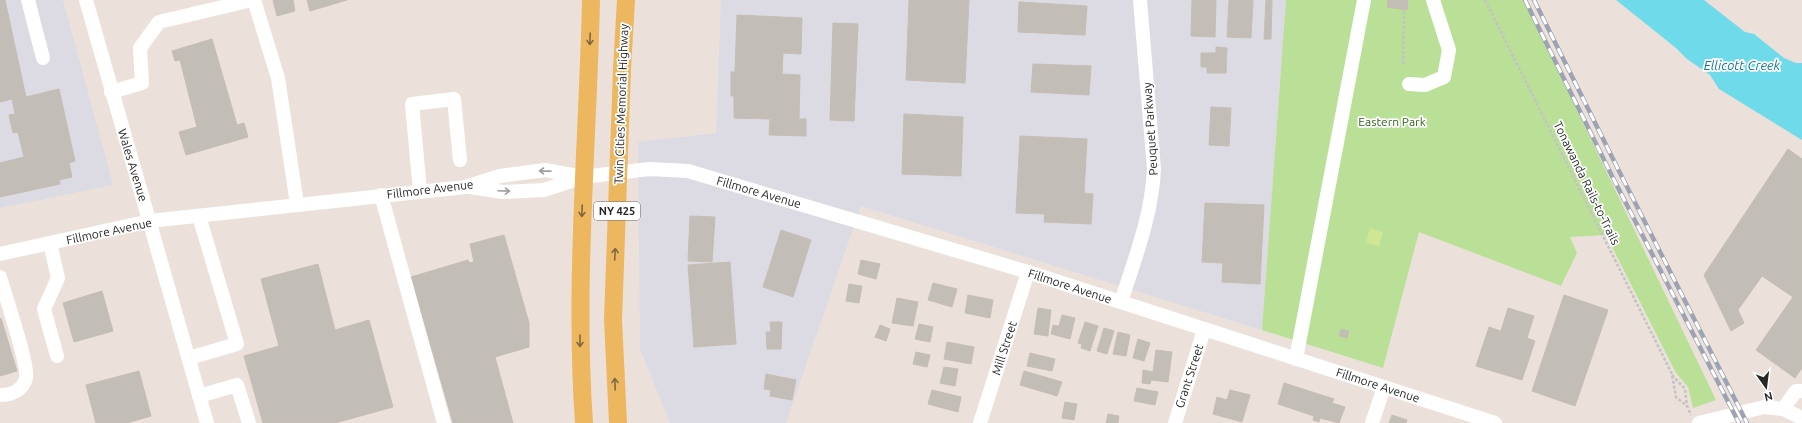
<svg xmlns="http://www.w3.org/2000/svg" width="1802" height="423" font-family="Ubuntu,sans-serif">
<rect width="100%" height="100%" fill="#ebe1da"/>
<g fill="#dcdbe3">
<polygon points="0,0 63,0 113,185 0,208"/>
<polygon points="721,0 1286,0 1262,330 861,206 786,423 670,423 640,349 638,142 716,133"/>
</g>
<polygon fill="#bae098" points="1286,0 1524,0 1716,400 1693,408 1688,387 1676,373 1606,235 1570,237 1577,253 1561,286 1419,232 1383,368 1262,330"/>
<polygon fill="#cfe794" points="1370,228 1383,232 1379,246 1366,243"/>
<polygon fill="#6fdbea" points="1616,0 1704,0 1745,32 1754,34 1784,58 1796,63 1802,63 1802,140 1719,89 1710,75 1687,59 1676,48"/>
<g fill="#c2bdb6" stroke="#c6bdb4">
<polygon points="0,0 5,0 26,97 59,89 75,161 69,163 72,177 59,180 60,184 0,197 0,163 24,157 18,132 13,133 9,115 15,114 12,99 0,102"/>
<polygon points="273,0 293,0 295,11 277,16"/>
<polygon points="307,0 347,0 310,11"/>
<polygon points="909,0 969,0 965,83 906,80"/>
<polygon points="1192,0 1216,0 1215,37 1191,36"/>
<polygon points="1229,0 1253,0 1251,38 1227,37"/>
<polygon points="1266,0 1272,0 1271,39 1264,39"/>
<polygon points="1388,0 1408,0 1407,10 1387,7"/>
<polygon points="1019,2 1087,6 1085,35 1018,32"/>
<polygon points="737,15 802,18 801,54 783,53 782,74 800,75 799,119 806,119 806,136 769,135 770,119 734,118 734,96 731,96 731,72 735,72"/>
<polygon points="833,23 858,24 854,121 830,120"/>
<polygon points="212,39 237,125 244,123 248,137 186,155 179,132 197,127 180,60 175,61 172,51"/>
<polygon points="1216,47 1227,48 1226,73 1207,73 1207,67 1201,67 1201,53 1216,53"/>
<polygon points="1033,64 1091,66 1089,95 1031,92"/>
<polygon points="1211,107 1231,108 1229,146 1209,145"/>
<polygon points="904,114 963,117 961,176 902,174"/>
<polygon points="1020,136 1087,139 1084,193 1093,194 1091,224 1044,222 1045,214 1016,213"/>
<polygon points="1788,149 1802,159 1802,368 1795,378 1756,350 1793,297 1762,276 1738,310 1744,323 1731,331 1704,275"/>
<polygon points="1205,203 1264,205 1260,284 1222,282 1223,263 1202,262"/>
<polygon points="690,216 715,217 712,262 688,261"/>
<polygon points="781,230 811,240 793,297 763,287"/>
<polygon points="504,235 529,323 529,347 495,357 513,423 453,423 411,277 468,260 469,263 474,262 470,244"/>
<polygon points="861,260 880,264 876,279 858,274"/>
<polygon points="730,262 736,344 694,347 688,265"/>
<polygon points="318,264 335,330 369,320 393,407 335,423 263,423 244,356 279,346 261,279"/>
<polygon points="933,283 957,289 952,307 928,300"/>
<polygon points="849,284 862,286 859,303 846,301"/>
<polygon points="102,291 113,331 74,342 63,303"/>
<polygon points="968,295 993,300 990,318 965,313"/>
<polygon points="1564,295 1608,310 1575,406 1532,391"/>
<polygon points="897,298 918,302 913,326 892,323"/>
<polygon points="1038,308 1051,310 1048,336 1034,334"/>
<polygon points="1508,308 1534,316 1527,338 1535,341 1522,380 1476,366 1489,327 1501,331"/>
<polygon points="1062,315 1075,318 1070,339 1051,334 1053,325 1059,326"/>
<polygon points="1,318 17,371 0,376 0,319"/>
<polygon points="770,322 782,322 781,349 767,349 766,332 771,332"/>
<polygon points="1085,322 1098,326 1090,351 1081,348 1082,344 1078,343"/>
<polygon points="919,324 933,327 930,342 915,339"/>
<polygon points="880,325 890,329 886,341 875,337"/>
<polygon points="1104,328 1114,331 1107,354 1097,351"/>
<polygon points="1341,329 1349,331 1347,338 1339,336"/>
<polygon points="1118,332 1130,335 1126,356 1113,354"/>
<polygon points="1138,339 1150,343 1144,361 1133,358"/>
<polygon points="947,342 974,347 971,364 944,359"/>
<polygon points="1156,350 1172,352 1168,382 1151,380 1150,384 1142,383 1143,370 1153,372"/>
<polygon points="916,352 930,355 927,367 913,364"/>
<polygon points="1030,353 1055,359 1052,371 1027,366"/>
<polygon points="944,367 958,369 955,386 940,383"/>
<polygon points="139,371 151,416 127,423 96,423 86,385"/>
<polygon points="1024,371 1062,382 1057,396 1020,385"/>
<polygon points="766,374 796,380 792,400 770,396 771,390 764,389"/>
<polygon points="1284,383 1334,399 1332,403 1345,407 1339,423 1320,418 1319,422 1313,420 1314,416 1278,404"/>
<polygon points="1137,388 1158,392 1155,405 1134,401"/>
<polygon points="932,390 961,397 958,412 928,404"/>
<polygon points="1230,390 1250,395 1242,422 1213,414 1217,397 1227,400"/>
<polygon points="1065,402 1077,404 1074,420 1062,418"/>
<polygon points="1108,414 1119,416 1118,423 1106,423"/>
<polygon points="1392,415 1407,420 1406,423 1389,423"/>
</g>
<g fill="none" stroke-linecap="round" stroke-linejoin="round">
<g stroke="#c3c3c3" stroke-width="2.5" stroke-dasharray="3 2" stroke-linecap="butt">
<polyline points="1485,0 1672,374 1676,397 1687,406 1691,415"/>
<polyline points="1403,64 1404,10"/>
<polyline points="1672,375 1685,389 1687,406"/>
</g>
<g stroke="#fff" stroke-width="14">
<polyline points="28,0 43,58"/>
<polyline points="86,0 207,423"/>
<polyline points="254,0 278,78 297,204"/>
<polyline points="1409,84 1425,85 1444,77 1449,50 1433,0"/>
<polyline points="111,92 142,83 140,48 159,22 252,0"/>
<polyline points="470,187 503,192 544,190 583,177"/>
<polyline points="420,191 412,104 454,99 460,160"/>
<polyline points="381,195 444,423"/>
<polyline points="50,243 58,278 44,309 57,356"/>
<polyline points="0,254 150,221 465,187 500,176 545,170 583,177 649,169 688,171 1028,272 1495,423"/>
<path d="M0 277C5 295 29 365 26 378 23 390 12 395 0 395"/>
<path d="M1121 302C1135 258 1152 215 1154 169L1140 0"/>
<polyline points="189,358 237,344 199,216"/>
<polyline points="1296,359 1364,0"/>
<polyline points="199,396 237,385 249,423"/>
<polyline points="1783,409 1796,391 1802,391"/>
<polyline points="980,423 1028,272"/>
<polyline points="1175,423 1204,330"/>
<polyline points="1372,423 1384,387"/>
<polyline points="1699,423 1764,407 1783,409 1802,418"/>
</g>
<g stroke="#ecb75e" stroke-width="18">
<path d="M584 423C574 282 588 141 591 0"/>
<polyline points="618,423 613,320 622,69 626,0"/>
</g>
<g stroke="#9da3b2" stroke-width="4.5">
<g id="rail">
<polyline points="1525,0 1612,176 1739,423"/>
<polyline points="1534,0 1620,173 1747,423"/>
</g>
</g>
<use href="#rail" stroke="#fff" stroke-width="3" stroke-dasharray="9" stroke-linecap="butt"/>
</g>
<defs><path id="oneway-shaft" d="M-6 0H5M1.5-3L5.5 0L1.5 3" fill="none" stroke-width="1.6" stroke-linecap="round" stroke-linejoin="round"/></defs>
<g stroke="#806840">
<use href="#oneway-shaft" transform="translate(590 39) rotate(92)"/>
<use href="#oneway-shaft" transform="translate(582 211) rotate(92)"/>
<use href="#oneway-shaft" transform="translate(615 254) rotate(-87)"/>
<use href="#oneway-shaft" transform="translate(580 341) rotate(90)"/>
<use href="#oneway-shaft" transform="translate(615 384) rotate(-92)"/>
</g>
<g stroke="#9e9e9e">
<use href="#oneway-shaft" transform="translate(545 171) rotate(-179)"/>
<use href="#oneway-shaft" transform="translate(504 191) rotate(2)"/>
</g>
<g text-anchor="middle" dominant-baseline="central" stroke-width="3.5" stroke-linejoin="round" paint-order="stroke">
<rect fill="#fff" stroke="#686868" stroke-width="1" x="594" y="202" width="46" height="18" rx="3"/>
<g font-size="11" font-weight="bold" fill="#282828">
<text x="617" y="211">NY 425</text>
</g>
<g font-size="12" fill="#282828" stroke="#fff">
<text transform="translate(621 104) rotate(-88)">Twin Cities Memorial Highway</text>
<text transform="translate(1150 129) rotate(-94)">Peuquet Parkway</text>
<text transform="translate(133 165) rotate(73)">Wales Avenue</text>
<text transform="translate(1587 183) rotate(64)">Tonawanda Rails-to-Trails</text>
<text transform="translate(430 189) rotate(-7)">Fillmore Avenue</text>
<text transform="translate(759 192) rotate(16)">Fillmore Avenue</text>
<text transform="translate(109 231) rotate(-12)">Fillmore Avenue</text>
<text transform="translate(1070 286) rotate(18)">Fillmore Avenue</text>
<text transform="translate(1004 348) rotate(-72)">Mill Street</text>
<text transform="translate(1189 376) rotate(-72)">Grant Street</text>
<text transform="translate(1378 385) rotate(18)">Fillmore Avenue</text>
</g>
<g font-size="12" fill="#34621b" stroke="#fff">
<text x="1392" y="121">Eastern Park</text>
</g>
<g font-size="13" font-style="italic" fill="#117994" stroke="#fff">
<text x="1742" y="65">Ellicott Creek</text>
</g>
</g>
<g transform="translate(1766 387) rotate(166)" stroke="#ffffff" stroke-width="3" paint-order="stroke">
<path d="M0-3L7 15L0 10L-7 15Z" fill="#282828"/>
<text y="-6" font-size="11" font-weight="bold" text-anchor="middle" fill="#282828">N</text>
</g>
</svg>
